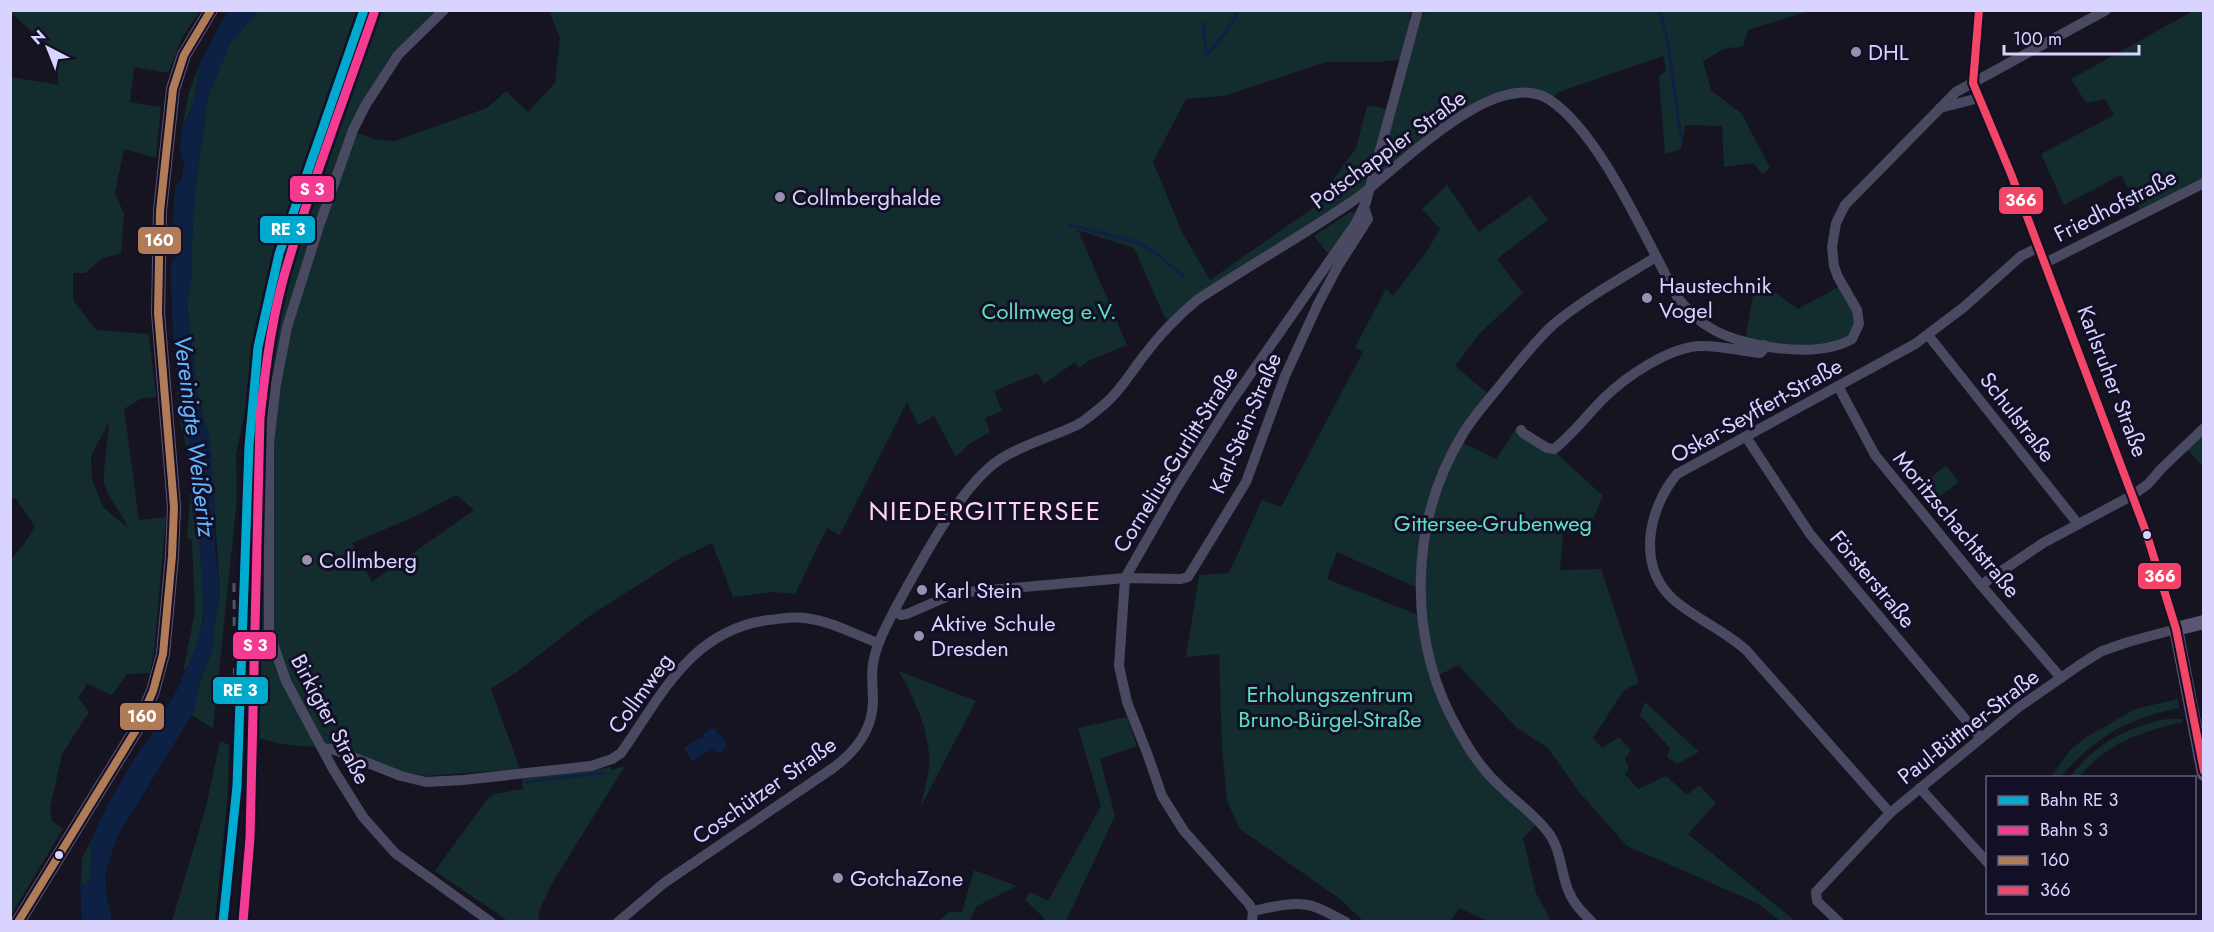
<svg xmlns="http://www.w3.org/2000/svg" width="2214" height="932" font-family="Jost,sans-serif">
<rect width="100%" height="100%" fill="#161421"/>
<g fill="#132c2d" fill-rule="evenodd">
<path d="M11 10 200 11 183 36 168 73 134 67 130 102 161 107 156 158 124 149 115 193 124 214 121 254 102 258 85 273H73V300L96 330 149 334 156 397 142 398 124 409 139 520 166 517 154 652 150 673 127 674 112 695 87 684 78 698 89 712 62 754 50 809 52 821 63 829 11 915V559L24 544 35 526 16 499 11 498V77L59 85 54 51 11 13ZM109 422C109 436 102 475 104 483 109 500 122 513 128 528L103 507 92 479 91 456Z"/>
<path d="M1431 10 1809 11 1748 30 1743 46 1724 49 1703 61 1711 90 1742 114 1770 168 1763 174 1753 163 1724 167 1722 126 1685 125 1681 149 1665 154 1659 77 1666 70 1663 56 1559 92 1550 100 1539 95 1482 105 1391 172 1172 321 1165 318 1134 248 1078 230 1127 345 1090 360 1079 368 1075 362 1044 384 1038 373 994 391 1002 411 985 418 990 432 969 444 956 457 934 416 918 425 907 402 840 535 827 528 795 594 775 592 733 597 712 543 677 560 588 617 517 672 491 689 520 769 424 776 371 764 322 748 282 744 254 737 258 480 261 416 269 354 283 291 302 229 376 11H444L398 55 353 131 373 139 395 141 487 108 506 91 528 112 555 83 560 38 549 11H1411L1409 20ZM1405 59 1389 111 1380 107 1367 106 1356 148 1313 208 1210 280 1182 232 1153 162 1186 99 1224 96 1326 62H1379ZM456 495 474 510 372 582 352 543 412 518Z"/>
<polygon points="258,11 359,11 284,225 270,271 251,354 245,412 236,454 237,499 213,729 192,715 199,684 214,646 213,630 220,595 210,441 197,392 187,304 192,276 191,256 195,191 208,96 230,43"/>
<polygon points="2193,11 2203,11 2203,188 2142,214 2121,175 2064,205 2041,154 2114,115 2105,99 2086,103 2071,79"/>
<path d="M199 65C197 85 195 107 183 124L189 92Z"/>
<path d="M1447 185 1479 232 1530 195 1548 220 1497 259 1523 293 1480 333 1455 366 1491 396 1459 441 1496 459 1517 427 1552 449 1603 496 1588 529 1563 534 1560 570 1601 569 1639 683 1624 690 1593 738 1602 748 1619 737 1631 750 1625 759 1629 768 1625 774 1638 789 1666 776 1687 795 1699 785 1716 803 1688 834 1793 919 1790 921H1780L1759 904 1627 846 1579 792 1548 748 1517 728 1458 665 1436 677 1476 759 1539 822 1523 838 1536 893 1551 921H1488L1459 908 1451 921H1363L1340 899 1240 829 1227 801 1222 747 1219 654 1186 657 1199 575 1229 573 1262 500 1281 507 1363 352 1355 347 1386 289 1393 296 1427 251 1440 229 1422 209ZM1337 552 1420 589 1421 616 1327 579Z"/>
<polygon points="1350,212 1354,213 1354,217 1329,255 1314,236"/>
<polygon points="1756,279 1798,309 1842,285 1851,299 1857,330 1831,348 1745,341"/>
<path d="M177 384C186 401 193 429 187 448L180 422Z"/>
<polygon points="2203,433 2203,467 2187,449"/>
<polygon points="1946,465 1959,482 1929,505 1916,489"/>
<path d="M191 489C201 539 218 630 183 673L195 611 192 540 187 538Z"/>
<path d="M899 671 976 701 921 806C924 790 931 771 929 755 927 724 913 697 899 671Z"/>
<path d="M2178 699 2179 708C2128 718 2094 738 2060 777H2051L2070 750 2085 738 2135 709Z"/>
<polygon points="1645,702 1699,752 1677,764 1667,757 1670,748 1640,715"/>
<polygon points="1127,717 1137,746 1100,759 1115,816 1066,921 1044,921 1044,918 1025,900 1030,892 1048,901 1101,806 1078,728"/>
<path d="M2167 719H2182V722C2139 733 2109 742 2079 777H2070C2094 745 2128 726 2167 719Z"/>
<polygon points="220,741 229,745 228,794 215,921 172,921 206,807"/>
<polygon points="625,766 551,885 540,909 538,921 508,921 435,871 488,798 494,794 523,789 522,779 611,767 611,770"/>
<polygon points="92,839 90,881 81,884 82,858"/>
<polygon points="974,870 1017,886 977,906 969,921 938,921 949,912 962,912"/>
</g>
<g fill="#0d2144">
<path d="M230 10 258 11 230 43 208 96 195 191 191 256 192 276 187 304 197 392 210 441 214 486 215 548 220 595 213 630 214 646 199 684 194 711 119 834 110 857 105 877 107 899 112 921H82L80 884 90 880 92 839 99 822 113 795 139 751 149 738 177 690 196 646 204 617 200 551 187 448C192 432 187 413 183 397 181 391 177 386 177 380 173 341 171 302 171 263L176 257 173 222 175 188 182 179 184 164 180 150 183 124 189 115 197 88 199 65 221 22Z"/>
<polygon points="712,728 715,729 727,745 722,752 716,752 712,748 692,762 684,748 700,738 704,738 703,734"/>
</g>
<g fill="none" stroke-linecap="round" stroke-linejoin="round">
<g stroke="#0d2144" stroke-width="3">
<polyline points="1660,10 1668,44 1681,139"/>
<polyline points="1203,23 1206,54 1208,54 1229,28 1239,10"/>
<polyline points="1069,225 1137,242 1157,254 1184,277"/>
<polyline points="526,782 603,773"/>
</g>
<g stroke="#4a4962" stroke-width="10">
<polyline points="444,10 398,55 365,106 353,130 319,226 287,327 276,384 269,443 269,632 286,681 333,769 363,817 395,853 491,922"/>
<polyline points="1940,108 1979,98"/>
<polyline points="2045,263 2204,183"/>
<polyline points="1928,335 2078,524"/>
<polyline points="1838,386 1875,455 1981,585 2061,678"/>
<path d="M1521 430 1523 433 1547 448 1554 449C1572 435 1587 415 1603 399 1625 377 1668 348 1699 346 1719 345 1740 351 1760 353L1763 350 1764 345"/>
<polyline points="1746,437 1810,534 1981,738"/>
<polyline points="1981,585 2043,543 2133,495 2148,484 2162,468 2204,428"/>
<polyline points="894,611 901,615 907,614 953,594 967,592 1125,578 1181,579 1188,577 1246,482 1285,376 1318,304 1338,266 1368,219 1364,207"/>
<path d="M322 748 335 750 401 776 426 782 463 780 591 766 612 759 621 753C662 695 690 631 768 620 780 619 793 616 805 618 831 621 854 634 878 643"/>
<polyline points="1920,788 1988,863"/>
<path d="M1890 813 1746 650C1724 630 1696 619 1674 600 1636 566 1648 509 1677 474L1915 344 1964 307 2021 256 2039 247"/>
<path d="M1253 911C1272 907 1296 900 1315 907 1326 911 1336 917 1346 922"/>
<path d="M618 922 664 883 833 768C856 751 873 730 873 700 873 688 871 675 873 664 876 644 886 627 895 609 918 567 960 486 999 460 1023 444 1052 437 1077 425 1088 419 1097 410 1106 403 1122 389 1133 369 1146 353 1161 333 1178 316 1197 300 1247 267 1300 237 1350 203 1394 174 1494 63 1550 100 1602 135 1647 243 1678 298 1688 311 1698 321 1712 329 1745 348 1818 359 1852 339L1859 324 1857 310 1838 277 1834 266 1832 247 1836 223 1845 205 1956 92 2106 10"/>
<polyline points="1252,922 1253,911 1249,904 1184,831 1162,796 1147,753 1127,702 1119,666 1125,578 1176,489 1229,405 1356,223 1366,202 1418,10"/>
<path d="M1592 922C1582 912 1573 903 1568 890 1560 869 1561 848 1547 831 1534 814 1516 802 1501 787 1484 772 1471 753 1460 733 1406 641 1408 522 1464 432 1476 413 1492 396 1506 378 1521 360 1536 340 1554 324 1585 298 1622 278 1656 257"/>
<polyline points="1839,922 1817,901 1816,892 1890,813 2019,707 2081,664 2102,651 2128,642 2176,629 2133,495 2011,174 1973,83 1979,10"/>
</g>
<g stroke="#5e5373" stroke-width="14">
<polyline points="2204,622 2176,629 2204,774"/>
<polyline points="18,922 136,730 153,691 163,654 172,556 174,507 158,313 160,211 173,89 184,55 211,10"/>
</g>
<polyline stroke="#43596b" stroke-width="3" stroke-dasharray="9 8" stroke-linecap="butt" points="234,583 235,800"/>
<g stroke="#130f26" stroke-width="12">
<polyline id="bus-1" points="18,922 136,730 153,691 163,654 172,556 174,507 158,313 160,211 173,89 184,55 211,10"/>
</g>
<g stroke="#130f26" stroke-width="12">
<polyline id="bus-2" points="1979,10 1973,83 2011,174 2146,532 2176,629 2204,771"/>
</g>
<use href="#bus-1" stroke="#b07c57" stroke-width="8"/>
<use href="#bus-2" stroke="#f34667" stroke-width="8"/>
<g stroke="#130f26" stroke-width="14">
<polyline id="rail-1" points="223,922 237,786 249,446 258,347 279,254 364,10"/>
</g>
<g stroke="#130f26" stroke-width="14">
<path id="rail-2" d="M243 922 250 838 260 418C266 363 273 308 290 256 315 174 346 94 374 13"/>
</g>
<use href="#rail-1" stroke="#00a9ce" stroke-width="9"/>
<use href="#rail-2" stroke="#f53a94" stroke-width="9"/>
</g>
<g fill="#9591b1" stroke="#130f26" stroke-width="2">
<circle cx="1856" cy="52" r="6"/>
<circle cx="780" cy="197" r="6"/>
<circle cx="1647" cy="298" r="6"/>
<circle cx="307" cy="560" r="6"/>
<circle cx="922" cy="590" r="6"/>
<circle cx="919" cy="636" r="6"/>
<circle cx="838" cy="878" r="6"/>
</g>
<g fill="#d9d4ff" stroke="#130f26" stroke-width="2">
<circle cx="2147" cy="535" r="5"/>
<circle cx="59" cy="855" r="5"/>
</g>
<g text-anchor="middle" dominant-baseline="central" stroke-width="6" stroke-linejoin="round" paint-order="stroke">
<g font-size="22" fill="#d9d4ff" stroke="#130f26" text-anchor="start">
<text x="1868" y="52">DHL</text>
<text x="792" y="197">Collmberghalde</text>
<text x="1659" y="285">Haustechnik<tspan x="1659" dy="25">Vogel</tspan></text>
<text x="319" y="560">Collmberg</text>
<text x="934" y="590">Karl Stein</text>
<text x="931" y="623">Aktive Schule<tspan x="931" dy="25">Dresden</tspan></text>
<text x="850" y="878">GotchaZone</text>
</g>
<g font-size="22" fill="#d9d4ff" stroke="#130f26">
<text transform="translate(1388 149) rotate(-36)">Potschappler Straße</text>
<text transform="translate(2115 205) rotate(-27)">Friedhofstraße</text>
<text transform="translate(2113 381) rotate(69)">Karlsruher Straße</text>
<text transform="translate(1756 410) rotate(-29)">Oskar-Seyffert-Straße</text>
<text transform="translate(2018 417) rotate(52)">Schulstraße</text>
<text transform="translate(1245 423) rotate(-67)">Karl-Stein-Straße</text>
<text transform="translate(1175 459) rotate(-58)">Cornelius-Gurlitt-Straße</text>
<text transform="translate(1957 524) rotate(50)">Moritzschachtstraße</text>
<text transform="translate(1873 579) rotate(50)">Försterstraße</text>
<text transform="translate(640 693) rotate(-54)">Collmweg</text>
<text transform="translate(331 719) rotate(62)">Birkigter Straße</text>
<text transform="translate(1968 726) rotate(-38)">Paul-Büttner-Straße</text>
<text transform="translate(764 790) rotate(-35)">Coschützer Straße</text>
</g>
<g font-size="22" fill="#5fe0c0" stroke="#130f26">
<text x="1049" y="311">Collmweg e.V.</text>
<text x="1493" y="523">Gittersee-Grubenweg</text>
<text x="1330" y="694">Erholungszentrum<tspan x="1330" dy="25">Bruno-Bürgel-Straße</tspan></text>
</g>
<g font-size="24" font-style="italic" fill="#62b6ff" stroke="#130f26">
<text transform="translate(195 436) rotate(83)">Vereinigte Weißeritz</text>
</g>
<g font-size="26" letter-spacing="1.5" fill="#ffd6f0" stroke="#130f26">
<text x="985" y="511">NIEDERGITTERSEE</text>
</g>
</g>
<g stroke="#130f26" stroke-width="2">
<rect x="289" y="175" width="46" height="28" rx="6" fill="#f53a94"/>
<rect x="1998" y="186" width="46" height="29" rx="6" fill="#f34667"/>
<rect x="259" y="215" width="57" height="29" rx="6" fill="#00a9ce"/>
<rect x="137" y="226" width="45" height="29" rx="6" fill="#b07c57"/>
<rect x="2137" y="562" width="45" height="28" rx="6" fill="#f34667"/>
<rect x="232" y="631" width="45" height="29" rx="6" fill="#f53a94"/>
<rect x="212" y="676" width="57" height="29" rx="6" fill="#00a9ce"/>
<rect x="119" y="702" width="46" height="29" rx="6" fill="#b07c57"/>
</g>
<g font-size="16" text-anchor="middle" font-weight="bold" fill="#fff">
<text x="312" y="195">S 3</text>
<text x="2021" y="206">366</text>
<text x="288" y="235">RE 3</text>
<text x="159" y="246">160</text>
<text x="2160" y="582">366</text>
<text x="255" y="651">S 3</text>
<text x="240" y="696">RE 3</text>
<text x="142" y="722">160</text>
</g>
<rect width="2214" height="932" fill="none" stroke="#d9d4ff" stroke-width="24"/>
<rect x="1986" y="776" width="210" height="138" fill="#130f26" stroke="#625e7d" stroke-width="1.5"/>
<rect x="1998" y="796" width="30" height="9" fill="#00a9ce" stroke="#625e7d" stroke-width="1.5"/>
<text x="2040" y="806" font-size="18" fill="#d9d4ff">Bahn RE 3</text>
<rect x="1998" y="826" width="30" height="9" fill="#f53a94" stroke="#625e7d" stroke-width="1.5"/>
<text x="2040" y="836" font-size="18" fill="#d9d4ff">Bahn S 3</text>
<rect x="1998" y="856" width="30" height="9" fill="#b07c57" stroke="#625e7d" stroke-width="1.5"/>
<text x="2040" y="866" font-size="18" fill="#d9d4ff">160</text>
<rect x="1998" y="886" width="30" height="9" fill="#f34667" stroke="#625e7d" stroke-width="1.5"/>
<text x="2040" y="896" font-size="18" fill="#d9d4ff">366</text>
<g transform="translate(48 48) rotate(318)" stroke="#130f26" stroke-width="4.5" paint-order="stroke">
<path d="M0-4.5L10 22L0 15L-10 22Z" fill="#d9d4ff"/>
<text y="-9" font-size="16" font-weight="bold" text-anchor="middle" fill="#d9d4ff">N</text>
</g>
<path d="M2004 45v9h135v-9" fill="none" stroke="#d9d4ff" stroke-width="3"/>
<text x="2013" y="45" font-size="18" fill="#d9d4ff" stroke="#130f26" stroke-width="4.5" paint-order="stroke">100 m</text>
</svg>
